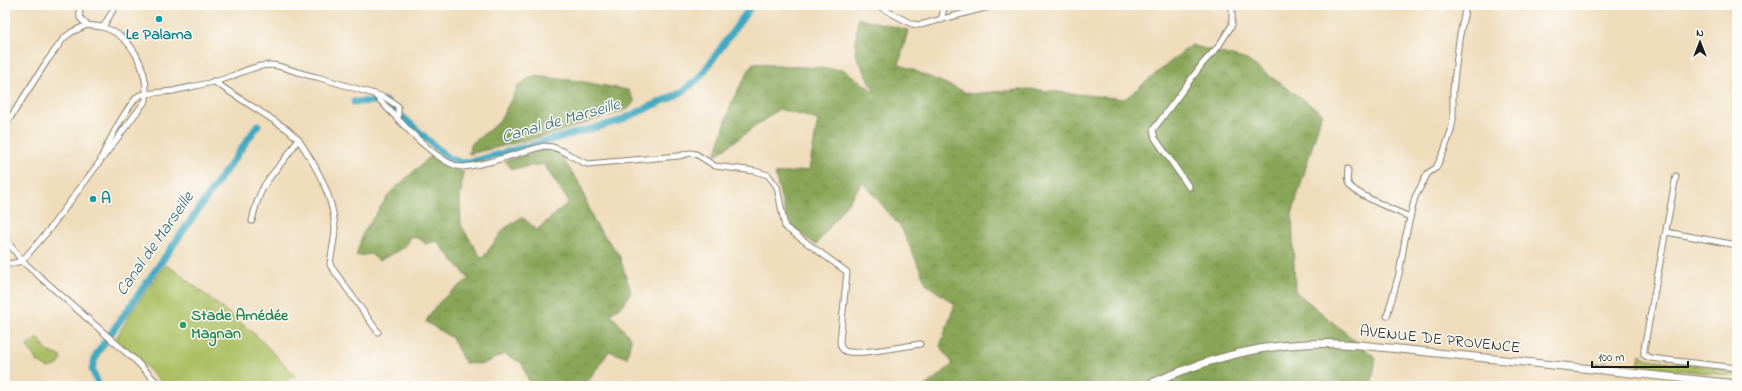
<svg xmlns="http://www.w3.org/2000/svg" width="1742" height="391" font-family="'Indie Flower',sans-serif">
<defs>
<pattern id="green-dots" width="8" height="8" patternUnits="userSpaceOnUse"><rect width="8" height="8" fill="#acbf63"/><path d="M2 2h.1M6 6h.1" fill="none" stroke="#93a455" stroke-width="1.8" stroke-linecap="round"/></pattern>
<pattern id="forest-crowns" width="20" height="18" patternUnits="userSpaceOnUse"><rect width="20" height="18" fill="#89a659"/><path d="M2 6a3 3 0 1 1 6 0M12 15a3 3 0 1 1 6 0" fill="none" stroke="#6f8649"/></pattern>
</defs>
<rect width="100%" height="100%" fill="#fdfcf7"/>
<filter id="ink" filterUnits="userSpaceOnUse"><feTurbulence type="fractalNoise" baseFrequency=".025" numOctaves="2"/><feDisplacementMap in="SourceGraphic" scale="8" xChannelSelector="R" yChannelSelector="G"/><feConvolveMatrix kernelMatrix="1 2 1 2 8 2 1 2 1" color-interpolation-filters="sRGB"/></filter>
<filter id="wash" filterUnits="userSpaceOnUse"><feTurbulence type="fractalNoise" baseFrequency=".012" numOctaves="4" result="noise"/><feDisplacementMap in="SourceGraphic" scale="16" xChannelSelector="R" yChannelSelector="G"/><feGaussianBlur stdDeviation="0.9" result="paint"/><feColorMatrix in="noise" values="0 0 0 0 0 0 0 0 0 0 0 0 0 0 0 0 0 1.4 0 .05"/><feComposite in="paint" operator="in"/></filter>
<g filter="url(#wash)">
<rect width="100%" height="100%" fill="#efdcbb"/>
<g fill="url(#green-dots)" stroke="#646e40">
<polygon points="38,337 47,351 60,356 61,360 58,365 48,368 38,362 27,346"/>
<polygon points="1640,354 1648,359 1737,370 1737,376 1638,366"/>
</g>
<g fill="url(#forest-crowns)" stroke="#52613a">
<polygon points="858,18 908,30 899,64 970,94 1030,89 1125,99 1191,45 1247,60 1322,113 1292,214 1295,291 1376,358 1371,386 925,386 953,364 940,346 955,304 927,285 902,229 863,182 816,245 788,224 775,174 809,170 818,120 779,109 715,156 732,101 753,63 844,70 875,92 855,53"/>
<polygon points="533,76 578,81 628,90 635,101 628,109 549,135 469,154 470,145 499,122 519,85"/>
<path d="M542 149H551L558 152 580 184 594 222 619 255 631 292 624 303 611 314 631 339 627 358 609 351 585 386H528L530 384 522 363 504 354 483 364 465 363 452 338 426 322C436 300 451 293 469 279L437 241 425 244 420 239 410 236 405 247 379 261 371 254 356 256 363 233 390 193 432 155 446 167 463 172 460 201 461 225 482 259 504 229 522 217 537 230 569 202 543 164 512 169 505 161Z"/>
</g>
<polygon fill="#acbf63" stroke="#646e40" points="165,265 177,272 257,336 295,376 290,378 282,386 164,385 138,358 116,339 130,314"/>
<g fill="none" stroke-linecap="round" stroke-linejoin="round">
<g stroke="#40a8c0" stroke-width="7">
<polyline points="354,102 385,101 448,158 463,163 478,160 619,121 682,92 699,78 752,5"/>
<polyline points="99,386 92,369 97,353 258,125"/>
</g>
</g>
</g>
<g filter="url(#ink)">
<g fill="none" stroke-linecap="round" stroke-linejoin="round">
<g stroke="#867c6c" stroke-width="7">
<g id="minor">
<polyline points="79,5 80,18 87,25"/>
<polyline points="876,5 912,24 920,25 996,5"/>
<polyline points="941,20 945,5"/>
<polyline points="103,27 116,5"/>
<polyline points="213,81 287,129 298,139"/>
<path d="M374 94C391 111 439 168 463 167 486 165 521 152 544 146 560 146 572 158 587 164L679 156 690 153 696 154 715 166 755 171 768 175 777 187 785 227 847 272 840 341C840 345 841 349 845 351 856 356 906 346 920 344"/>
<polyline points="5,126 47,61 64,38 72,32 87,25"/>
<path d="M101 158C110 139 123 112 138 96 142 93 166 92 173 91 190 87 207 84 224 79 238 74 255 65 270 65 286 66 301 75 317 77L384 97 398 106V119"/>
<path d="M1348 169C1348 175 1346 180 1349 185 1356 194 1398 212 1410 217"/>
<polyline points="1676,176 1644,349 1644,355 1650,358 1737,368"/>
<polyline points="1189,187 1155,138 1153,130 1203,63 1218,47 1232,25 1232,5"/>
<path d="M252 221C255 207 259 192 268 180 278 166 290 155 298 139 316 166 333 195 335 228 335 239 331 253 330 265L378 332"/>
<polyline points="1666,232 1737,245"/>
<polyline points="5,238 22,261 136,361 160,386"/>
<path d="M22 261 48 231 146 100C148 71 134 36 102 27 97 26 92 26 87 25"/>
<polyline points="5,265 22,261"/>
<polyline points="1387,316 1399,274 1405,239 1415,197 1428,173 1436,168 1444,151 1451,131 1453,119 1453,90 1459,40 1466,5"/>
</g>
</g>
<g stroke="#867c6c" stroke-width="9">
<path id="secondary" d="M1145 386C1217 354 1281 338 1360 345L1737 384"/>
</g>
<use href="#minor" stroke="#fff" stroke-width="5"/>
<use href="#secondary" stroke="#fff" stroke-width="7"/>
</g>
</g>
<g fill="#0f9aa8" stroke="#fdfcf7" stroke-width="1.5">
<circle cx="159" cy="19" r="4"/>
<circle cx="93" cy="199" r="4"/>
</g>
<circle fill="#2e9e5b" stroke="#fdfcf7" stroke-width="1.5" cx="183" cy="325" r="4"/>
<g text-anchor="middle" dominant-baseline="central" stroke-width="3" stroke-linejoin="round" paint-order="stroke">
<g font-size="16" font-weight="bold" fill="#0d838f" stroke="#fdfcf7">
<text x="159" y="35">Le Palama</text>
<text x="101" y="199" text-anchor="start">A</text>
</g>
<g font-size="16" font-weight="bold" fill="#27864d" stroke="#fdfcf7" text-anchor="start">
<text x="191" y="316">Stade Amédée<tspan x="191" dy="18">Magnan</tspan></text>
</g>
<g font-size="16" fill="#1c1c1c" stroke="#fdfcf7">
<text transform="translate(1440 340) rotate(6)">AVENUE DE PROVENCE</text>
</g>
<g font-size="17" font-style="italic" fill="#2e626e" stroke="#fdfcf7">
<text transform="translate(561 121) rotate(-16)">Canal de Marseille</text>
<text transform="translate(155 244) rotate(-55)">Canal de Marseille</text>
</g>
</g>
<rect width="1742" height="391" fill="none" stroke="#fdfcf7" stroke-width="20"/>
<g transform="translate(1700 42)" stroke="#fdfcf7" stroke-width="3" paint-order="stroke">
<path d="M0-3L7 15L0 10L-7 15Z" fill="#1c1c1c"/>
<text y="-6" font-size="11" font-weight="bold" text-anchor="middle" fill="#1c1c1c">N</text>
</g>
<path d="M1592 361v6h96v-6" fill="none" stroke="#1c1c1c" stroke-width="2"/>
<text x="1598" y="361" font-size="12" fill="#1c1c1c" stroke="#fdfcf7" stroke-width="3" paint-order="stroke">100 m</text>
</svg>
